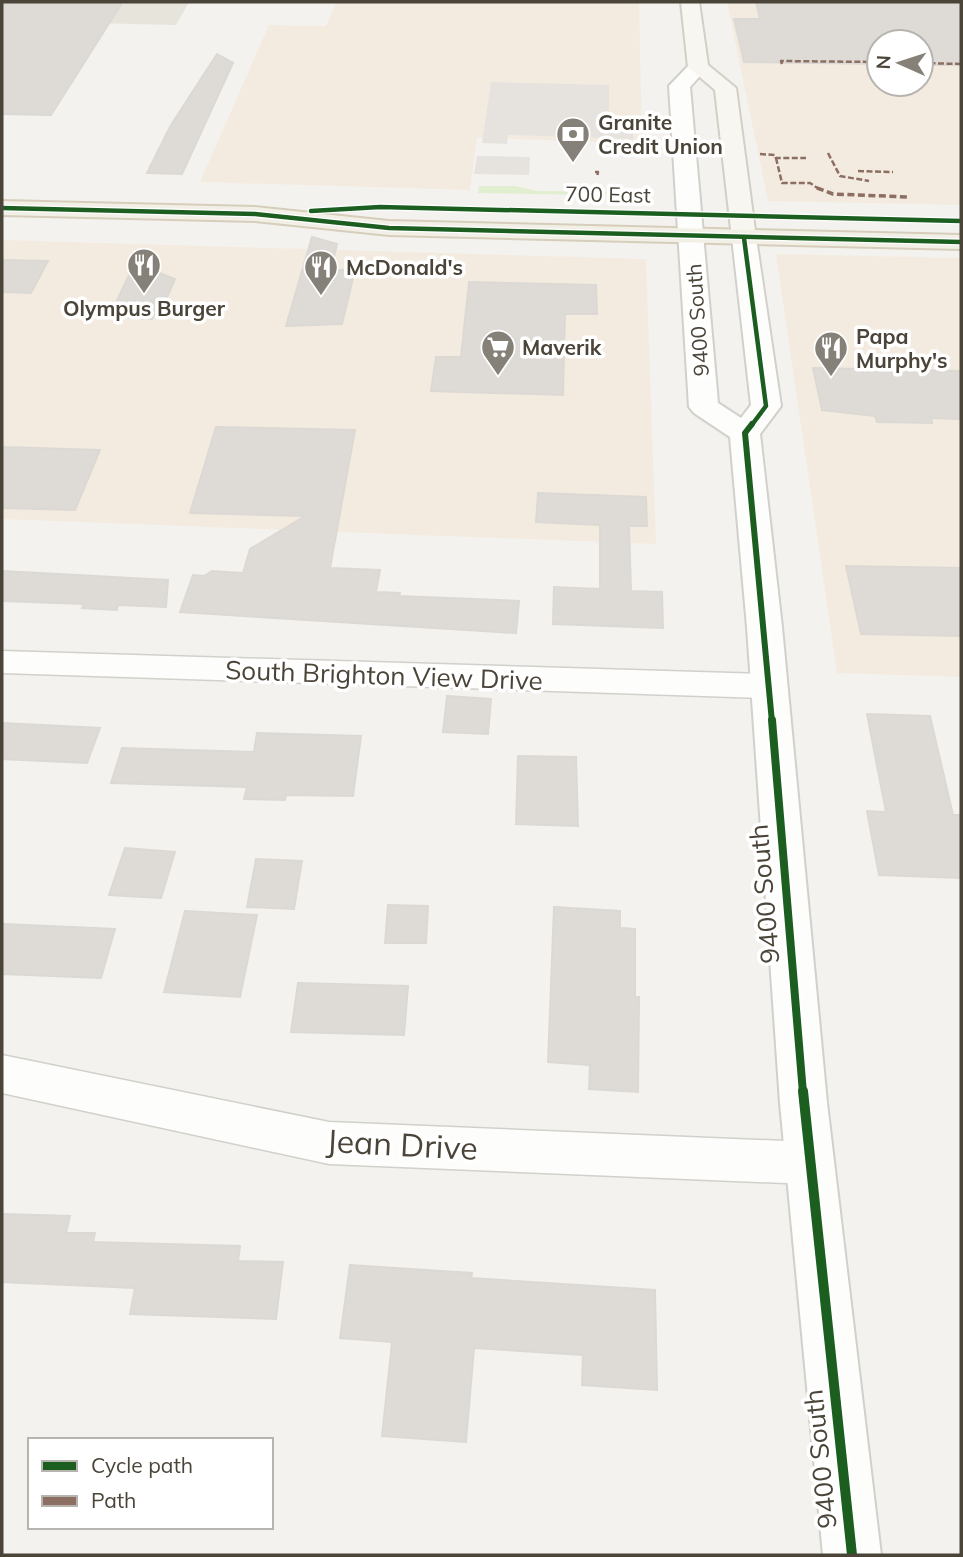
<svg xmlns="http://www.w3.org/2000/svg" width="963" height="1557" font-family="Mulish,sans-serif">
<rect width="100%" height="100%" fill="#f4f2ee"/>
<polygon fill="#e7e4dc" points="2,2 189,2 176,25 2,21"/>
<g fill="#f3ebdf" fill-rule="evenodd">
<polygon points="336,2 639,2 642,143 477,138 470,190 200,182 269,25 326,26"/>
<path d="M727 2H961V205L768 201ZM879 42H921V84H879Z"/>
<polygon points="2,240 646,259 656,544 2,519"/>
<polygon points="776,254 961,258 961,677 837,673"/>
</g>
<polygon fill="#e1eecf" points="479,186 515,186 537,191 632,192 639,196 478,193"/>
<g fill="#e6e3df">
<polygon points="491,82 609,85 609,119 633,120 633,139 508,135 507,144 482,143"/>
<polygon points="477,156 530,157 529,175 474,174"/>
</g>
<g fill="#dedbd6" stroke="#dcd9d4" stroke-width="2">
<polygon points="2,2 122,3 51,115 2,114"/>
<polygon points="756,2 961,2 961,65 921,65 921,42 879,42 879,64 744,62 734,19 760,19"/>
<polygon points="217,54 233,63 182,174 147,173 171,125"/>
<polygon points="312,237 337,244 331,270 355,270 342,324 286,326"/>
<polygon points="2,260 48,261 31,293 2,292"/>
<polygon points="152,270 175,279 164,304 159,304 152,319 109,317 129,275"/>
<polygon points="469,282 596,285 597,314 565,314 563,395 431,391 436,357 461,357"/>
<polygon points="813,368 961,371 961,419 931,418 932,423 877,422 875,416 822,410"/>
<polygon points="216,427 355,430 330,568 380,570 376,592 400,593 399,596 519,601 516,633 180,612 193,575 204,576 212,571 243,573 250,549 305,516 190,513"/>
<polygon points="2,447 100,450 75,510 2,508"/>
<polygon points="538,493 646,497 647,526 629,526 631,591 662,592 663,628 553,624 554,587 600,589 600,525 536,522"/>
<polygon points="846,566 961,568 961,636 861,634"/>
<polygon points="2,571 168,580 166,607 118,605 117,610 82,608 84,604 2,601"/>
<polygon points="447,696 491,699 488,734 443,732"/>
<polygon points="867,714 930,716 953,815 961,815 961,878 879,875 867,811 886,812"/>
<polygon points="2,723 100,728 87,763 2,759"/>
<polygon points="257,733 361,736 353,796 286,795 285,800 244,799 247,787 111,783 122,748 254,752"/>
<polygon points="518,756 576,757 578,826 516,824"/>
<polygon points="125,848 175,852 161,898 109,895"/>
<polygon points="256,859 302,861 294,909 247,907"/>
<polygon points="388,905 428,906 426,943 385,943"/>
<polygon points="554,907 620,911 620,928 635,929 635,997 639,997 638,1092 589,1089 590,1065 548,1062"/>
<polygon points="185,911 257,915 240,997 164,992"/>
<polygon points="2,924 115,929 101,978 2,974"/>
<polygon points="298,983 408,986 404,1035 291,1032"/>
<polygon points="2,1214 70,1216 66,1233 95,1233 93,1242 240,1246 238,1261 283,1262 276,1319 130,1314 135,1288 2,1282"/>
<polygon points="350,1265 472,1273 471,1278 655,1290 657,1390 582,1385 583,1355 474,1348 466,1442 382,1436 392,1342 340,1338"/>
</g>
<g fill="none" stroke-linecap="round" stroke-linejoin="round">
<g stroke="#d2d0cb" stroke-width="3">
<g id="minor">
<polygon points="2,651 767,674 779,678 784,686 779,694 767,698 2,673"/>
<polygon points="2,1055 329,1122 808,1142 824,1148 831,1163 824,1178 808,1184 329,1164 2,1093"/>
</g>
</g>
<g stroke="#d2d0cb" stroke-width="4">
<polygon id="tertiary" points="698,61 705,63 708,67 690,87 718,403 741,418 751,405 732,238 735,233 744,231 753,233 756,238 781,406 760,434 782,627 827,1103 881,1555 823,1555 780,1103 747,627 730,437 694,413 689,407 669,86 691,63"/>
</g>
<g stroke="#d3cfc5" stroke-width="4">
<polygon id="secondary" points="681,2 699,2 708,65 736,88 756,238 753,243 744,245 735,243 732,238 715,90 688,67"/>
</g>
<g stroke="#d6cebb" stroke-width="4">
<polygon id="primary" points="2,201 255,207 389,221 961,235 961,249 389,235 255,221 2,215"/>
</g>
<use href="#minor" fill="#fdfdfc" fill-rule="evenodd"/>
<use href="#tertiary" fill="#fdfdfc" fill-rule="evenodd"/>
<use href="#secondary" fill="#f7f6f1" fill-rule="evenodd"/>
<use href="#primary" fill="#f2efe6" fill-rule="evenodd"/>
<g stroke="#8d6e63" stroke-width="2.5" stroke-dasharray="6 2.5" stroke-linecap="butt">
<polyline points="921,63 961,64"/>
<polyline points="782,64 781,61 879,62"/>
<polyline points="828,153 840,176 869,181"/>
<polyline points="760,154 775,155 776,158 806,158"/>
<polyline points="776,158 782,183 810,183 819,189"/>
<polyline points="858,171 893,172"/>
<polyline points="595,172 598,172 597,177"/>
</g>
<polyline stroke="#8d6e63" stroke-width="3.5" stroke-dasharray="7 3.5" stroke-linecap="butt" points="817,188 833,194 909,197"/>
<g stroke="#fff" stroke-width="7">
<g id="cycleway-far3">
<polyline points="2,208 255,214 389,228 961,242"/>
<polyline points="311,211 380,207 961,221"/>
<polyline points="744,238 766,406 751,426"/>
</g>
</g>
<g stroke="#fff" stroke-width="10">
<polyline id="cycleway-far2" points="752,424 745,433 772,722"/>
</g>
<g stroke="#fff" stroke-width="12">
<polyline id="cycleway-far1" points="772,720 803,1093"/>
</g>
<g stroke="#fff" stroke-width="14">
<polyline id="cycleway" points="803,1091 852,1555"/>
</g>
<use href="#cycleway-far3" stroke="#1b5e20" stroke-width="4.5"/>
<use href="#cycleway-far2" stroke="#1b5e20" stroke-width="6"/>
<use href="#cycleway-far1" stroke="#1b5e20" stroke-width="8"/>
<use href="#cycleway" stroke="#1b5e20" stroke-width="10"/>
</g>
<defs>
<g id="bank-pin" transform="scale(1.75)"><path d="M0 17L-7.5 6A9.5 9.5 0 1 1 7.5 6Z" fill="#868178" stroke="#fff"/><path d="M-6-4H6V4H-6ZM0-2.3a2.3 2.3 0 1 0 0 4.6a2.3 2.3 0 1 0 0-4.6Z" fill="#fff"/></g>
<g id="restaurant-pin" transform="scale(1.75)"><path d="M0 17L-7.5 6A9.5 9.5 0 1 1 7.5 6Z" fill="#868178" stroke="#fff"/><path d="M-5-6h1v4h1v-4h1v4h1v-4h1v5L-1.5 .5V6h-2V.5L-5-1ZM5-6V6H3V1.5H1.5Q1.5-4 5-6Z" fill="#fff"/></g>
<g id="supermarket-pin" transform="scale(1.75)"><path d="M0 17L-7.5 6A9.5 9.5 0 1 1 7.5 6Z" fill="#868178" stroke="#fff"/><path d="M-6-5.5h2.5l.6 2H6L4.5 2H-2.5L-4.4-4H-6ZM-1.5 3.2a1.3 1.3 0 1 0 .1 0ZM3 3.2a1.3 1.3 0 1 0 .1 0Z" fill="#fff"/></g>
</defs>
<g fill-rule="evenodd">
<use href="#bank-pin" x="573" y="134"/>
<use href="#restaurant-pin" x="144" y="265"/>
<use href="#restaurant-pin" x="321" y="267"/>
<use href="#supermarket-pin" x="498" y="347"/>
<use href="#restaurant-pin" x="831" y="348"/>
</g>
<g text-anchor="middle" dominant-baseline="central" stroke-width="7" stroke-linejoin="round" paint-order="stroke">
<g font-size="21" font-weight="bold" fill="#4b4439" stroke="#fff" text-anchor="start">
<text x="598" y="122">Granite<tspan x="598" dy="24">Credit Union</tspan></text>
<text x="346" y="267">McDonald's</text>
<text x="144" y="308" text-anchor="middle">Olympus Burger</text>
<text x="856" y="336">Papa<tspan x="856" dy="24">Murphy's</tspan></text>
<text x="522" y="347">Maverik</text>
</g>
<g font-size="21" fill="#4b4439" stroke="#fff">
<text transform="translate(608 194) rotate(1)">700 East</text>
<text transform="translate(697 320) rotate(-94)">9400 South</text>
</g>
<g font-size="26" fill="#4b4439" stroke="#fff">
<text transform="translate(384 675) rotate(2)">South Brighton View Drive</text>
<text transform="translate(764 894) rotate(-95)">9400 South</text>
<text transform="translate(820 1459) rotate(-96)">9400 South</text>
</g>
<g font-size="32" fill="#4b4439" stroke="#fff">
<text transform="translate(402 1144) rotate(3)">Jean Drive</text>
</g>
</g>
<rect width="963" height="1557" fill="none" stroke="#4b4439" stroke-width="7"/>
<rect x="28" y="1438" width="245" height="91" fill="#ffffff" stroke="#b7b4b0" stroke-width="2"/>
<rect x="42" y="1461" width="35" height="10" fill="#1b5e20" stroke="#b7b4b0" stroke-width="2"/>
<text x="91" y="1473" font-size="21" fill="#4b4439">Cycle path</text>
<rect x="42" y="1496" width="35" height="10" fill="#8d6e63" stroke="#b7b4b0" stroke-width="2"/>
<text x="91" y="1508" font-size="21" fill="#4b4439">Path</text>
<g transform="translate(900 63) rotate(273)"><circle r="33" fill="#ffffff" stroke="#b7b4b0" stroke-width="2"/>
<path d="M0-5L12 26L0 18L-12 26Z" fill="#868178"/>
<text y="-10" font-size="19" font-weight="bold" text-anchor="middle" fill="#4b4439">N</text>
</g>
</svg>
